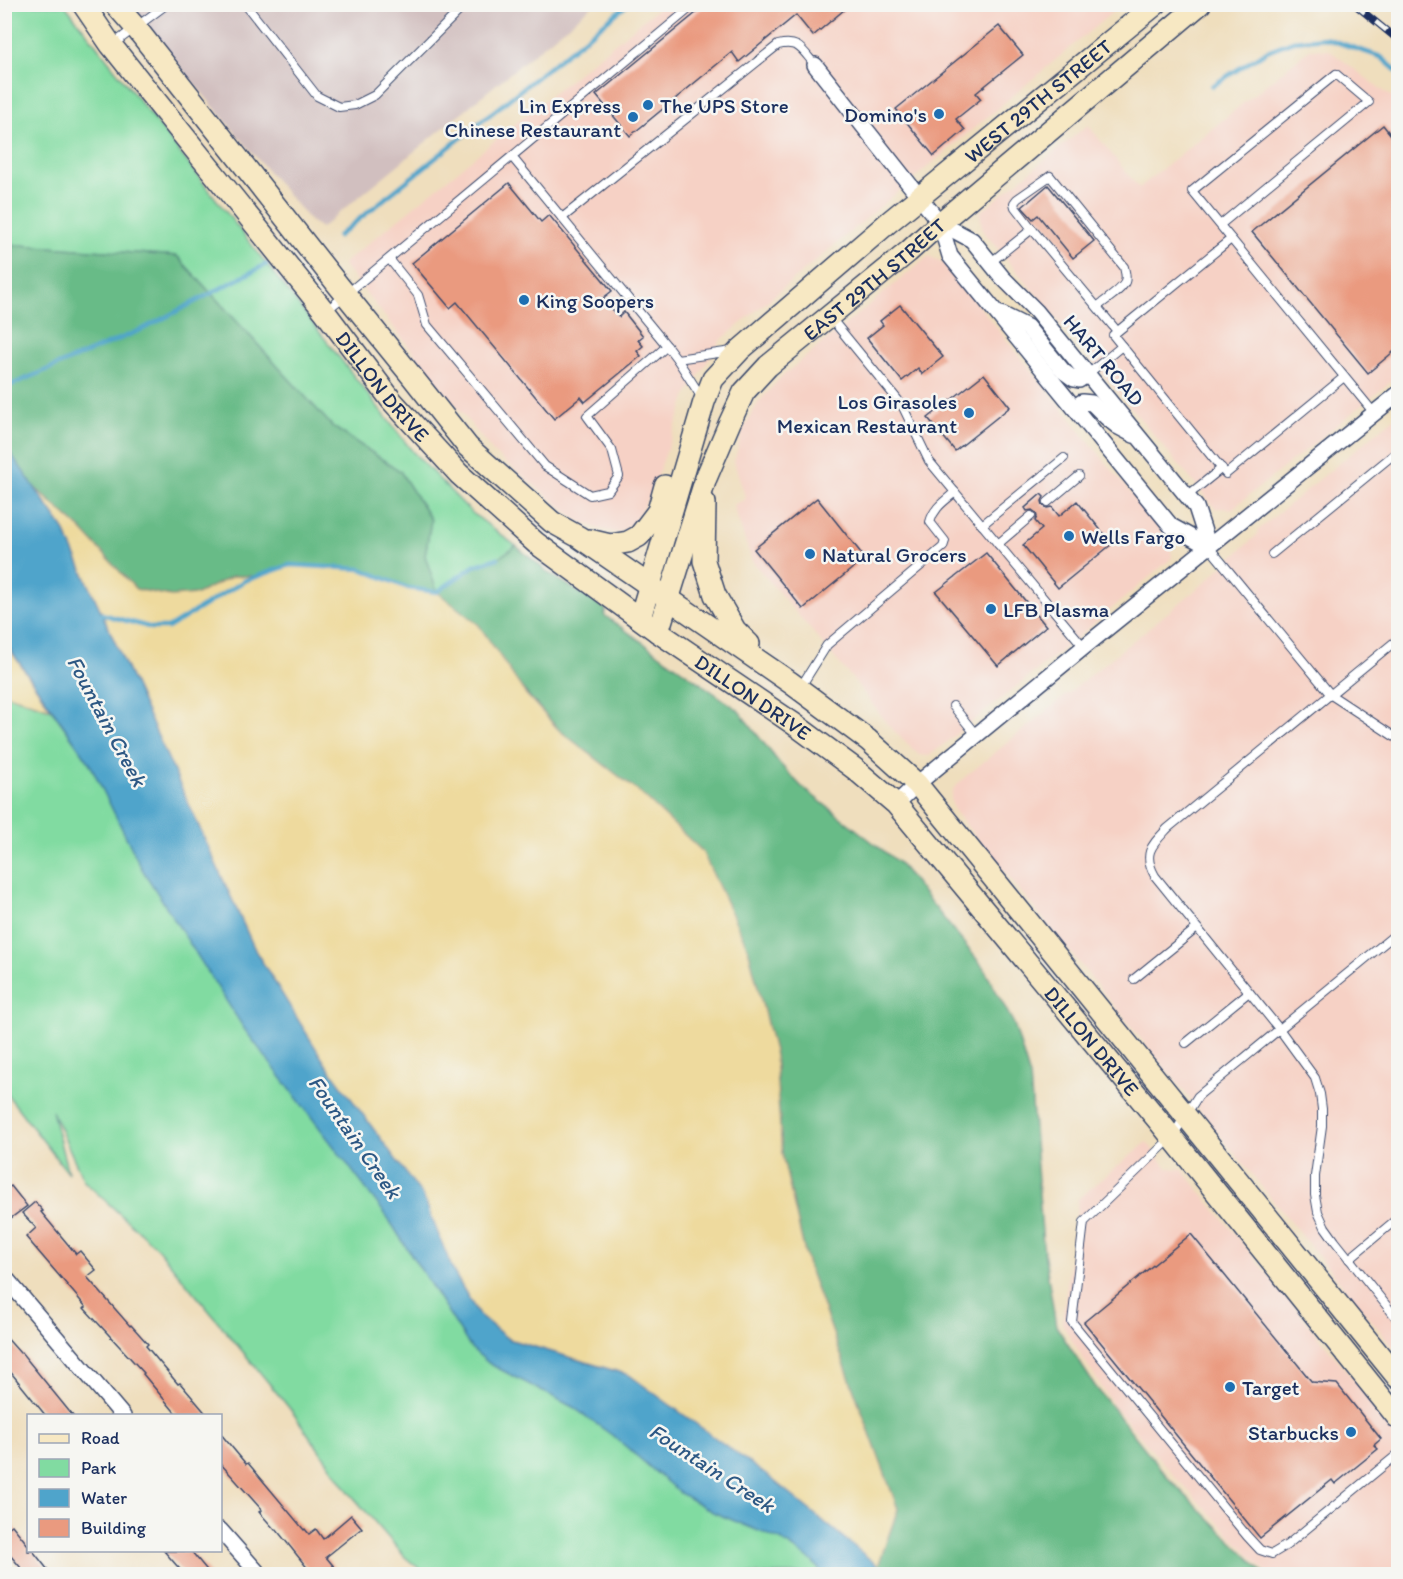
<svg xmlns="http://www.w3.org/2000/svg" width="1403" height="1579" font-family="Itim,sans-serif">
<rect width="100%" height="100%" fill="#f6f6f2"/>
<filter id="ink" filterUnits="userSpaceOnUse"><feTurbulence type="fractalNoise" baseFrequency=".0167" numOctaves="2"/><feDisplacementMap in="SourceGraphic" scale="12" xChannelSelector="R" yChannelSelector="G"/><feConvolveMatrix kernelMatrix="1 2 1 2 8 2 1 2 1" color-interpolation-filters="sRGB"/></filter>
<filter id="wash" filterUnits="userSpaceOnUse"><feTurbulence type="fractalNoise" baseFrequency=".008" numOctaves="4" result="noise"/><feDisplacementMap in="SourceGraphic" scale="24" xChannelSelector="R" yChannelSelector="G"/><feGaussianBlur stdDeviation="1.35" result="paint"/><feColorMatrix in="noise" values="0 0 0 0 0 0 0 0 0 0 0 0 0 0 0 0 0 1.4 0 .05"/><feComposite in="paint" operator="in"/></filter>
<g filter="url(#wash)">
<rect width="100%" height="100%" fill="#efdebd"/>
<g fill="#f6d1c5">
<polygon points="662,5 1121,5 720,341 687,395 650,496 632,524 619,533 599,529 576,519 494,453 343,264"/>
<polygon points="1310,49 1329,50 1398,102 1398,376 1232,509 1215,508 982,230 980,212 1088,125 1139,188"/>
<polygon points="929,256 944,263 1170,541 1172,558 1066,647 929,756 919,755 888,725 857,684 752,561 733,505 746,499 734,462 743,430 758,403 781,377"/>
<polygon points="1398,415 1398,1353 954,810 951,801 951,795 953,789 965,777 1203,584 1257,535 1258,530"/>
<polygon points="1147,1142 1167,1168 1182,1169 1398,1434 1398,1574 1268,1574 1175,1477 1114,1406 1072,1341 1062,1323 1078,1199"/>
</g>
<polygon fill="#d1bfbf" points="130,5 593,5 321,228 310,221 191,80"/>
<g fill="#81dba1" stroke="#4e8580" stroke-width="1.5">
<polygon points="4,5 65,5 413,452 471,512 516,546 498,558 474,566 437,592 425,556 431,520 400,471 333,427 177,256 5,244"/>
<polygon points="5,694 51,709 89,762 142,869 187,938 386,1215 471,1348 490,1364 573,1407 616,1438 680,1493 713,1512 781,1540 812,1561 823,1574 426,1574 405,1557 349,1492 291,1410 158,1249 84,1181 52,1111 68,1173 6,1093 5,1094"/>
</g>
<polygon fill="#68bb87" stroke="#427572" stroke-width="1.5" points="4,244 177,256 333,427 400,471 431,520 425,556 437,592 474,566 498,558 516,546 550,574 606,609 604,615 738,710 780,764 802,787 899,863 983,967 1014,1024 1030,1077 1043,1245 1056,1326 1095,1386 1169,1479 1265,1574 884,1574 878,1566 898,1509 808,1266 782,1154 775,1055 748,948 638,791 559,730 437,592 408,588 361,569 290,565 259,576 233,576 197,594 171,596 135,589 82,530 34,487 11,454 5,447"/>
<g fill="#eeda9e" stroke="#84847e" stroke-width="1.5">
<polygon points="34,487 82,530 136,589 171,596 197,594 233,576 259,576 290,565 361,569 408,588 437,592 479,625 525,693 559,730 638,791 702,851 748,948 775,1055 782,1154 808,1266 898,1509 878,1566 629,1375 508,1339 478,1314 454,1273 256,952 63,528"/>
<polygon points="5,642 51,709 5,694"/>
</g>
<polygon fill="#4fa4cb" stroke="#356a94" stroke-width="1.5" points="5,447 11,454 63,528 256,952 325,1063 423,1196 454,1273 478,1314 508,1339 629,1375 773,1480 878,1566 884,1574 823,1574 812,1561 781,1540 713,1512 680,1493 616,1438 573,1407 490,1364 471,1348 386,1215 245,1030 142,869 89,762 5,642"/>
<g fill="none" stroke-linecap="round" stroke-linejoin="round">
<g stroke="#4fa4cb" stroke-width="4.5">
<polyline points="1212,86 1267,51 1293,41 1325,38 1381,57 1398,72"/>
<polyline points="338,236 628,4"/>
<polyline points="4,388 143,329 267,264"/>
<polyline points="102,614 152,628 168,628 244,581 290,565 361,569 408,588 437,592 474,566 498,558"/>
</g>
</g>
<g id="blocks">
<g fill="#ea9a7f">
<polygon points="707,4 851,4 813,36 796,15 739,62 732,52 630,136 596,95"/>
<polygon points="999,26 1023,55 976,93 981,99 956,119 965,130 934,156 896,109"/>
<polygon points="1383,125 1398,144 1398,348 1368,373 1252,232"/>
<polygon points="509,183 541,222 549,215 612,291 603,298 619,317 624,312 643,336 638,340 643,346 637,351 641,356 585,402 581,397 554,419 457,302 450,308 412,263"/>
<polygon points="1048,185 1094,241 1073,258 1038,215 1033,219 1022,207"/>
<polygon points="900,305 943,357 922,374 918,368 902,381 867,338 883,325 880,321"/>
<polygon points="984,374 1010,407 955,451 928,418"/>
<polygon points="1041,494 1044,497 1042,501 1043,505 1047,508 1052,507 1059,516 1077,501 1112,544 1058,588 1023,545 1042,529 1035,521 1037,517 1036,513 1032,510 1027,511 1025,508"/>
<polygon points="817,498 865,558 803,609 754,549"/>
<polygon points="986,553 1046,626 998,666 936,592"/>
<polygon points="11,1186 27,1206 11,1218 4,1210 4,1191"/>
<polygon points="35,1202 43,1211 41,1212 76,1254 80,1251 96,1270 87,1277 130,1326 131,1325 148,1344 146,1346 178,1384 180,1383 208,1416 178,1416 143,1374 144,1373 84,1308 86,1307 26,1237 36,1228 22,1213"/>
<polygon points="1191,1234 1312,1382 1337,1384 1381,1439 1374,1445 1378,1449 1335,1484 1332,1480 1260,1538 1084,1322"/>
<polygon points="4,1335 20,1353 21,1352 73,1416 46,1416 4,1364"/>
<polygon points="220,1433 246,1464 248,1463 304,1530 305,1529 309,1534 316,1529 323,1539 351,1515 362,1528 326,1557 341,1575 313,1575 276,1529 275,1530 259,1512 262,1510 220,1463"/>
<polygon points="12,1525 28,1545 28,1551 33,1551 52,1575 27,1575 4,1548 4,1531"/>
<polygon points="164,1551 191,1551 211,1575 185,1575"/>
</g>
</g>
</g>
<g filter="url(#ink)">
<use href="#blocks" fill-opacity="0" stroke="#3b496c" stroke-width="1.5"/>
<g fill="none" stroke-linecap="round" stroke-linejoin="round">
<g stroke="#3b496c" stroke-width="10">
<g id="lane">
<polyline points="245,4 317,96 339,107 355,105 375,95 466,4"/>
<polyline points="112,45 167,4"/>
<polyline points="512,157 667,346 677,359 702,398"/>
<path d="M562 218 778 45C799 40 802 50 815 65"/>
<polyline points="1220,225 1369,102 1336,74 1192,191 1374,413"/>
<polyline points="1231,239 1113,335 1226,474 1344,377"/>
<polyline points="390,260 418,295 427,325 545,466 590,495 608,491 619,476 612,450 587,416 667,346"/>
<polyline points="990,263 1032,229"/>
<path d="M1097 307C1104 301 1122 290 1125 282 1127 277 1125 272 1124 267L1050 176 1017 199 1014 203 1015 207 1032 229 1117 331"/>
<polyline points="326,311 695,4"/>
<polyline points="830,317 902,405 929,461 1084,647"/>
<polyline points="677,359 732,351"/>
<polyline points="1088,374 1122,346"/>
<polyline points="1187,496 1222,468"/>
<polyline points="1048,502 1079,476"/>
<polyline points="982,525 1064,458"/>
<polyline points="998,544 1031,516"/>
<polyline points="1209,547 1331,695 1398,739"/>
<polyline points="1272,554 1398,451"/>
<path d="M1398 639 1168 828C1152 845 1142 853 1155 876L1280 1030 1315 1078 1320 1094 1322 1109V1126L1315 1176V1195L1318 1212 1325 1227 1335 1241 1398 1320"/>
<path d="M800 688 827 645 943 547 945 541 930 522C934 507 945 501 955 492"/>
<polyline points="953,706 977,736"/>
<polyline points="1398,932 1198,1096 1172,1137 1084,1222 1072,1322 1247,1536 1260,1550 1272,1554 1287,1545 1398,1454"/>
<polyline points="1134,979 1197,928"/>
<polyline points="1186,1043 1249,992"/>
<polyline points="1349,1259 1398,1218"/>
</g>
</g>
<g stroke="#3b496c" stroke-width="18">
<g id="street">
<polyline points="815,65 940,223 950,256 1171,526 1209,547"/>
<polyline points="940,223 972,240 1002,277 1036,311 1196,507 1209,547"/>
<polyline points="1001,314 1027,327 1063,371 1074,379 1079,380 1088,374"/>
<polyline points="1075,408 1082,402 1092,403 1106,417 1117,426 1134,435"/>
<polyline points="896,804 917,784 1084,647 1398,394"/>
<polyline points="4,1276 123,1416"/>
<polyline points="220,1530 259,1574"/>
</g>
</g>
<g stroke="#3b496c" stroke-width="24">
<g id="secondary">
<path id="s1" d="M83 4 111 45 325 312 392 401 459 474 536 543 658 632 794 724 855 769 896 804 1158 1120 1398 1418"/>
<polyline points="115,4 136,28 338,285 410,374 468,447 552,522 579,537 791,683 868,740 917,784 1398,1378"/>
<polyline points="705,503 704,561 715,595 735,630 749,644"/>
<polyline points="589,540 610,545 628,542 639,536 658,511 665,486"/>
<path id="s2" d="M640 618 704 402 713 379 740 350 889 222 1156 4"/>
<path id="s3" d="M658 632 706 478 730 422 744 392 768 366 908 252 940 223 1200 4"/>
</g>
</g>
<use href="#lane" stroke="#fff" stroke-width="8"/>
<use href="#street" stroke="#fff" stroke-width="15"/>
<use href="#secondary" stroke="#f7e8c3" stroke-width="21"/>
<g stroke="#1b2f5e" stroke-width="7">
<polyline id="rail" points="1354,4 1398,40"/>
</g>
<use href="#rail" stroke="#f6f6f2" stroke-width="4.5" stroke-dasharray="14" stroke-linecap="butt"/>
</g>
</g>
<g fill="#1f6fb2" stroke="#f6f6f2" stroke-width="2">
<circle cx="648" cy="105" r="6"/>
<circle cx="939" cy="114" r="6"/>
<circle cx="633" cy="117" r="6"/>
<circle cx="524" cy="300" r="6"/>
<circle cx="969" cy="413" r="6"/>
<circle cx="1069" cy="536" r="6"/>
<circle cx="810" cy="554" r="6"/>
<circle cx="991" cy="609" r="6"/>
<circle cx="1230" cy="1387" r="6"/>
<circle cx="1351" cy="1432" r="6"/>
</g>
<g text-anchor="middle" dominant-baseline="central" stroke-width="5" stroke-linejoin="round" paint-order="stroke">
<g font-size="21" fill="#1b2f5e" stroke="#f6f6f2">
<text stroke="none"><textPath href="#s2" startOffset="678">WEST 29TH STREET</textPath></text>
<text stroke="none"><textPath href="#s3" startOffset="428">EAST 29TH STREET</textPath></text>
<text transform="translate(1104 360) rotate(50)">HART ROAD</text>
<text stroke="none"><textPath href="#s1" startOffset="486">DILLON DRIVE</textPath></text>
<text stroke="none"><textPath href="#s1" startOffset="972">DILLON DRIVE</textPath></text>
<text stroke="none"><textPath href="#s1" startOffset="1458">DILLON DRIVE</textPath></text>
</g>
<g font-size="21" fill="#1b2f5e" stroke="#f6f6f2" text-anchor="start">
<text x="621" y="105" text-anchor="end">Lin Express<tspan x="621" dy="24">Chinese Restaurant</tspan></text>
<text x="660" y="105">The UPS Store</text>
<text x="927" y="114" text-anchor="end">Domino's</text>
<text x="536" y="300">King Soopers</text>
<text x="957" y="401" text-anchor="end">Los Girasoles<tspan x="957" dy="24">Mexican Restaurant</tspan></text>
<text x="1081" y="536">Wells Fargo</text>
<text x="822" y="554">Natural Grocers</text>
<text x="1003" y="609">LFB Plasma</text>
<text x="1242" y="1387">Target</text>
<text x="1339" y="1432" text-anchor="end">Starbucks</text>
</g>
<g font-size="22" font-style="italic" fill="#2d5884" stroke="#f6f6f2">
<text transform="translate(107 721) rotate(62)">Fountain Creek</text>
<text transform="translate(355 1137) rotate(55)">Fountain Creek</text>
<text transform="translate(712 1468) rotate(33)">Fountain Creek</text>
</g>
</g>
<rect width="1403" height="1579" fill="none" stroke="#f6f6f2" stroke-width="24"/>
<rect x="27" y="1414" width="195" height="138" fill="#f6f6f2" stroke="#9ea6b7" stroke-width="1.5"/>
<rect x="39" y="1434" width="30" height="9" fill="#f7e8c3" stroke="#9ea6b7" stroke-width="1.5"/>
<text x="81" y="1444" font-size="18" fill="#1b2f5e">Road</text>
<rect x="39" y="1459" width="30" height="18" fill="#81dba1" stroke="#9ea6b7" stroke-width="1.5"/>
<text x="81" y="1474" font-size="18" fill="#1b2f5e">Park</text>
<rect x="39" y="1489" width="30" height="18" fill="#4fa4cb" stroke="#9ea6b7" stroke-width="1.5"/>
<text x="81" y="1504" font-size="18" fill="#1b2f5e">Water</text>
<rect x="39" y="1519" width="30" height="18" fill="#ea9a7f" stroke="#9ea6b7" stroke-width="1.5"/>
<text x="81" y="1534" font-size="18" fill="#1b2f5e">Building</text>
</svg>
